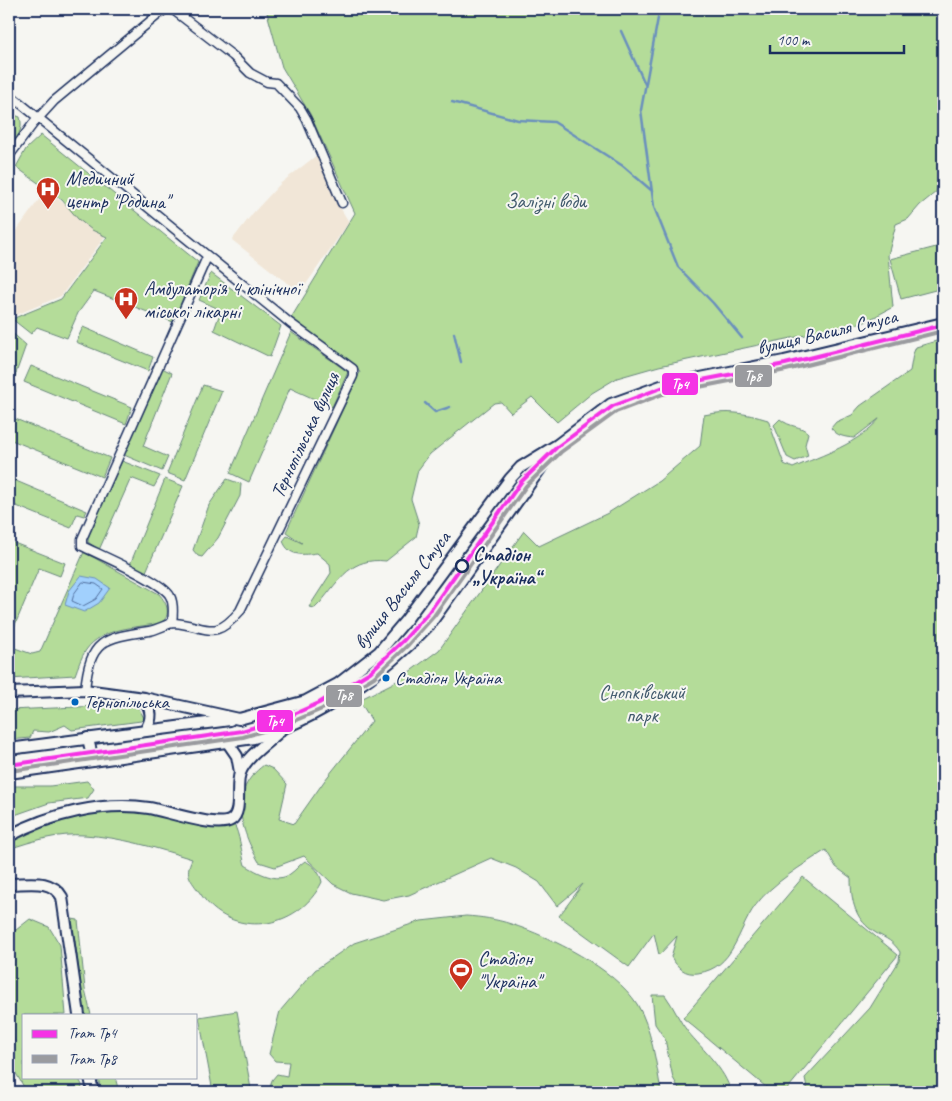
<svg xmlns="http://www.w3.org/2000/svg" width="952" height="1101" font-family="Caveat,sans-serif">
<rect width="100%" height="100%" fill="#f6f6f2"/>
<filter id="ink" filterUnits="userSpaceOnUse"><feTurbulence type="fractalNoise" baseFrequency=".02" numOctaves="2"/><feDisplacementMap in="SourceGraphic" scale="10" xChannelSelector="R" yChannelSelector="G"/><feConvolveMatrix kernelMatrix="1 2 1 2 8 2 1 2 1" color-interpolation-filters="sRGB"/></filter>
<g filter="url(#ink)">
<g fill="#f1e6d7">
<polygon points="317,155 336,201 349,222 300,293 232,240 253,213 281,183"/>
<polygon points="46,190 106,235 61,296 9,318 9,241"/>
</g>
<g fill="#b4dc99" stroke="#68867c">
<path d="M266 9H941L943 20V163L936 192 920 205 908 219 896 224 888 255 893 307 863 323 659 366 617 378 592 393 557 422 532 397 511 413 501 402 494 403 430 454 418 470 411 499 419 524 416 537 386 561C351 557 340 579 320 603L315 608 309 607 331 573 330 564 317 553C303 555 289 557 283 541L287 536 302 543 286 532 360 372 291 318 355 213 310 114 282 67Z"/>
<path d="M9 113 20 117C24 131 17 137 9 146Z"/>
<polygon points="41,135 198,262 173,322 94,291 78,313 67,338 37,327 31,334 12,319 61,299 107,237 92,230 78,219 62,200 16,167 26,149"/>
<polygon points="940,246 943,258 943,288 901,299 890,259"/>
<polygon points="211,273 281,326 270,357 214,330 221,310 199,300"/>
<polygon points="83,327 153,357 148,371 76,342"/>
<polygon points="9,330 26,345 9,393"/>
<polygon points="291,332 348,372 332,407 290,388 249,482 230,473"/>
<path d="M943 339V357L941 359 943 358V1092H808L805 1078 870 1008 899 961 900 952C893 941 887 939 876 933 855 920 851 902 851 878L836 867 826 850C803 865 772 883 755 906 737 931 734 968 698 973 685 975 678 968 671 957L677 936 659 955 654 933 629 967 559 916 583 884 557 906 539 882 516 868 491 858 409 895 383 900 351 893 333 884 304 856 275 867 259 862C240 829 228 791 264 765L273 769 287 784 279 819 294 824 325 780 372 721 359 700 397 681 439 650 524 531 539 546 608 513 659 481 700 446 704 415C727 410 745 413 768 420L784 464 793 468C824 454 857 445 880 418L854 438C844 437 837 436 831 428L836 422 852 415 860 406 910 371 913 354 916 347Z"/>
<polygon points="31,366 132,407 126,424 24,382"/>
<polygon points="162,368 172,373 143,446 168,457 162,471 124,455"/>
<polygon points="203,385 222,391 185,480 167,473"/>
<polygon points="13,418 110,458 102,477 9,439 9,427"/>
<path d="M780 419C790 428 801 425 808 433L805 445 808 456 795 461 787 457 774 425Z"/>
<polygon points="122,461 160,476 154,487 131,478 99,550 88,542 89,534"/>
<polygon points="9,478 87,511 84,516 77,514 71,528 9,503"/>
<polygon points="165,479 183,486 145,574 129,567"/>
<polygon points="227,479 241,484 240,496 218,538 202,557 198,556 193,550 209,505"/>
<polygon points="9,541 65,563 60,576 39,568 9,639"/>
<path d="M84 552 159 594C167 603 172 615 161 623 136 628 102 627 86 650 81 657 78 667 75 675L9 679V646L32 654 40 652Z"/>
<polygon points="123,705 138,707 144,718 141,721 72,730 65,725 49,732 33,731 30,738 9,740 9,710"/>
<polygon points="87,781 94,789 88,798 49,803 9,817 9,786 50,786"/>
<path d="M131 810 157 815 234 825C239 831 242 855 245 865 257 872 277 884 290 874 296 870 299 865 305 861 314 865 320 873 322 882 298 931 230 940 200 893 191 880 184 875 192 859 157 848 120 837 84 835 59 833 32 841 9 849V839C44 817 91 813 131 810Z"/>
<polygon points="803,877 898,955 785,1092 772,1092 683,1018"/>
<path d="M466 916C481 917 496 919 511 924 551 937 614 968 637 1004 651 1026 657 1067 661 1092H269L272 1080 277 1074 287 1076 289 1062 275 1061 269 1054 280 1011 315 970 354 943 421 921Z"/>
<polygon points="30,919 49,927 60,945 66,1015 24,1015 24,1077 78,1077 82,1085 81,1092 23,1092 24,1087 11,1065 15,1042 9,1022 11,978 9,976 9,930 16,930"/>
<polygon points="72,919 78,920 85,989 91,1015 85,1015"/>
<path d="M652 995H665C674 1007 679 1021 688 1032 703 1050 725 1069 731 1092H681L673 1078 665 1039 655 1024Z"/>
<polygon points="237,1011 251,1089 213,1092 199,1017"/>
<polygon points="98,1077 115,1077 119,1092 101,1092"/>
</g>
<polygon fill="#a1d0fd" stroke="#6b90bd" points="81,576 97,579 110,588 99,603 84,612 65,605 69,591"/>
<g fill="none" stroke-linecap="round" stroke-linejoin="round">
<polygon stroke="#516f9e" stroke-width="1" points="83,582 96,584 103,589 96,599 83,606 72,601 74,594"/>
<g stroke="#6b90bd" stroke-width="2.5">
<polyline points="658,18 641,110 654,207 678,267 713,303 742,338"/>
<polyline points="621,31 645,84"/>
<polyline points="452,102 518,120 554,122 623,166 651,190"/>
<polyline points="454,333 461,362"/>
<polyline points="425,403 435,412 450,407"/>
</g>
<g stroke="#1b2f5e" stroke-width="11">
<g id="street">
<polyline points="172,9 233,56 250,73 267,82 276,83 300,108 307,120 342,203"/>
<path d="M9 94 290 323 353 369V376L240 611C213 642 209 626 174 623 168 623 157 630 149 631 103 638 90 640 85 690"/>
<polyline points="9,156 33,124 54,101 165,9"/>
<path d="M172 623C173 615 174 603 170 596 162 581 100 555 82 546V539L207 257"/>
</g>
</g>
<g stroke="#1b2f5e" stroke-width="14">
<g id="secondary">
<polyline points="9,693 85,690 144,698 239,719 306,701 338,684 379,652 406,620 510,479 521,467 557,445 611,404 661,386 784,361 943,323"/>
<path d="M144 698C152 711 153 718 145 731"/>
<polyline points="88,738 93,761"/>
<polyline points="228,743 237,756 240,772"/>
<polyline points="9,749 230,720"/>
<path d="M9 773 254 738C319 720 384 673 430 624L555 448"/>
<path d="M9 836C50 814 103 801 149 808 166 811 218 829 231 820 243 812 235 787 240 773 246 757 267 743 279 732"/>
<path d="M9 884C28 884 51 878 62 897L79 1015"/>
<polyline points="90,1077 93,1092"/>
</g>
</g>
<use href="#street" stroke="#f6f6f2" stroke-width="8"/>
<use href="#secondary" stroke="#f6f6f2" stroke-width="10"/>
<g stroke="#f6f6f2" stroke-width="8">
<polyline id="tram-1" points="9,765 242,731 285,718 319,703 370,672 404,640 429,612 521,482 557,447 613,406 661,388 785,364 943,325"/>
</g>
<g stroke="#f6f6f2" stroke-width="8">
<polyline id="tram-2" points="10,771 243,737 287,724 322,709 374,677 408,645 434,616 526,486 561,452 616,412 663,394 786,370 943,331"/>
</g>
<use href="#tram-1" stroke="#f532e5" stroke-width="4"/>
<use href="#tram-2" stroke="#9a9b9f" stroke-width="4"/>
</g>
</g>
<defs>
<g id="hospital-pin" transform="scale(1.25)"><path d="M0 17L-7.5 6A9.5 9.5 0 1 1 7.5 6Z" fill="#c8321e" stroke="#f6f6f2"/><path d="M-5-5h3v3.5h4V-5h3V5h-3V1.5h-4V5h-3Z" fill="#fff"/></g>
<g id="stadium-pin" transform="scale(1.25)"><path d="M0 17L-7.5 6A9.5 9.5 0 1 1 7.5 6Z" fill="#c8321e" stroke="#f6f6f2"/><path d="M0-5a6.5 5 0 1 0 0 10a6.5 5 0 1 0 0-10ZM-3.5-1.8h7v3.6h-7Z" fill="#fff"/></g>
</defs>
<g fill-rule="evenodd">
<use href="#hospital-pin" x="48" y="189"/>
<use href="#hospital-pin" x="126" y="299"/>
<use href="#stadium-pin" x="461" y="970"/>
</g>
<circle fill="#f6f6f2" stroke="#1b2f5e" stroke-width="2.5" cx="462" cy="566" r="6"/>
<g fill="#0065bd" stroke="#f6f6f2" stroke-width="2">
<circle cx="386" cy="678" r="4.5"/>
<circle cx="75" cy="702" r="4.5"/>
</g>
<g text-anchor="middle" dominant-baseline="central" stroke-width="4" stroke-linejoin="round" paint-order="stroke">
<g font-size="19" fill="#1b2f5e" stroke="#f6f6f2" text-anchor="start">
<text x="395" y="678">Стадіон Україна</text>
<text x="84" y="702">Тернопільська</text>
</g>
<g font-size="20" fill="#1b2f5e" stroke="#f6f6f2" text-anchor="start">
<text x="66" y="178">Медичний<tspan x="66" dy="23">центр "Родина"</tspan></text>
<text x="144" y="288">Амбулаторія 4 клінічної<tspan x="144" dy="23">міської лікарні</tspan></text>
<text x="478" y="958">Стадіон<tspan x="478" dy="23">"Україна"</tspan></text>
</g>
<g font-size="20" fill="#415a6d" stroke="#f6f6f2">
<text x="546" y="201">Залізні води</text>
<text x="642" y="692">Снопківський<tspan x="642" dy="23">парк</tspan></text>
</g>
<g font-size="20" fill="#1b2f5e" stroke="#f6f6f2">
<text transform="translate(827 332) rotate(-13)">вулиця Василя Стуса</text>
<text transform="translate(305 435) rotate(-65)">Тернопільська вулиця</text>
<text transform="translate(402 590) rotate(-52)">вулиця Василя Стуса</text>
</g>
<g font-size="20" font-weight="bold" fill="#1b2f5e" stroke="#f6f6f2" text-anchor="start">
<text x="473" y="554">Стадіон<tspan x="473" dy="23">„Україна“</tspan></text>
</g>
</g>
<g stroke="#f6f6f2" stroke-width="2">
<rect x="734" y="364" width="39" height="24" rx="5" fill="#9a9b9f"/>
<rect x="661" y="372" width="38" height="24" rx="5" fill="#f532e5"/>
<rect x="325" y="684" width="38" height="24" rx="5" fill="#9a9b9f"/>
<rect x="256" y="709" width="38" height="24" rx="5" fill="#f532e5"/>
</g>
<g font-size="14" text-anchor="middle" font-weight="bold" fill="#fff">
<text x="753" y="381">Тр8</text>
<text x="680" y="389">Тр4</text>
<text x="344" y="700">Тр8</text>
<text x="275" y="726">Тр4</text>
</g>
<rect width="952" height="1101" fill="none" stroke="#f6f6f2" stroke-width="30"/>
<rect x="15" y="15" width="922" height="1071" fill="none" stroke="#1b2f5e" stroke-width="2" filter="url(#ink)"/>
<rect x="22" y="1014" width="175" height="65" fill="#f6f6f2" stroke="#9ea6b7"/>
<rect x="32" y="1030" width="25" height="8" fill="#f532e5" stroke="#9ea6b7"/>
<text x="68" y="1038" font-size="15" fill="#1b2f5e">Tram Тр4</text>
<rect x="32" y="1055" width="25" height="8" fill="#9a9b9f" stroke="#9ea6b7"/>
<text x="68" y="1064" font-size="15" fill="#1b2f5e">Tram Тр8</text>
<path d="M770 45v8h134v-8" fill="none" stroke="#1b2f5e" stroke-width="2.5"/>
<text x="777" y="45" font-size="15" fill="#1b2f5e" stroke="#f6f6f2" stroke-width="4" paint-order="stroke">100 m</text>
</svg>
